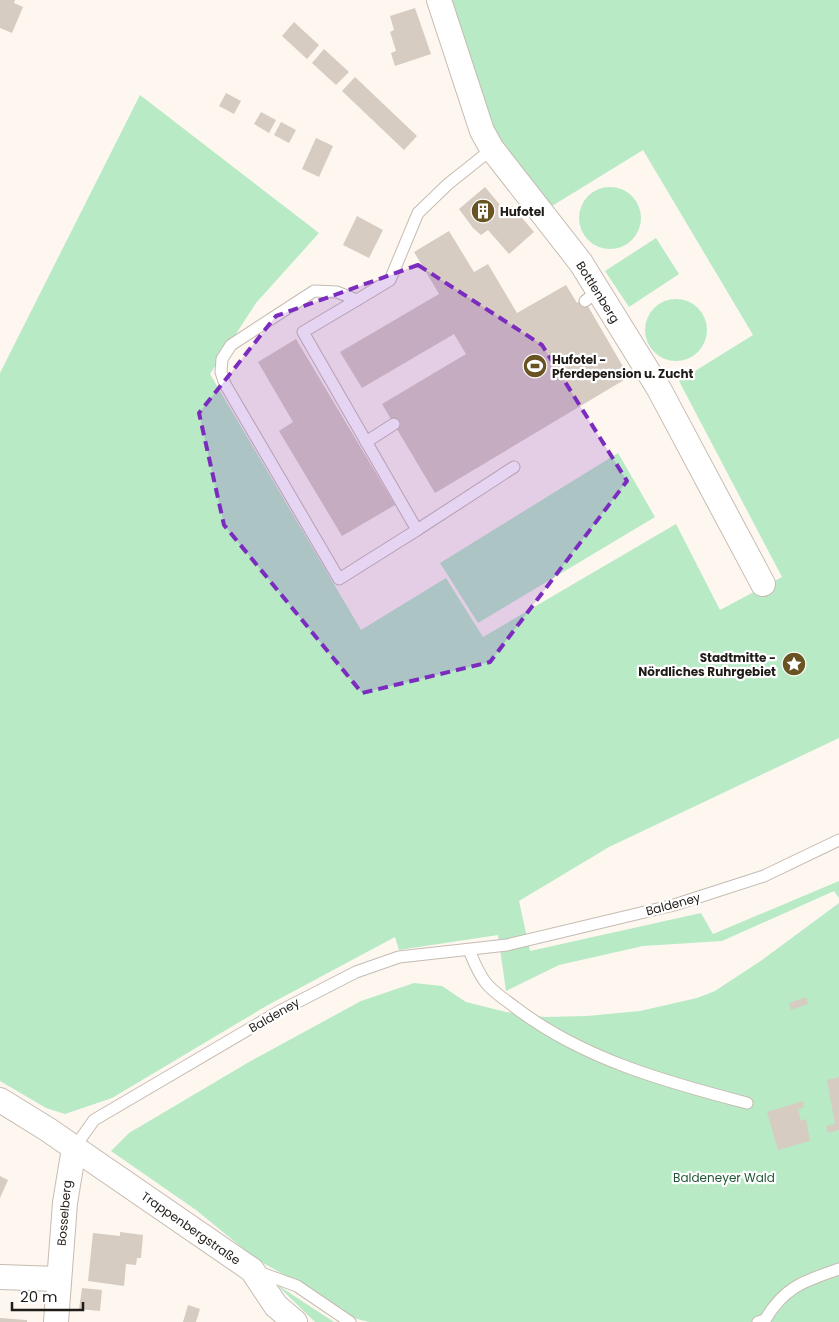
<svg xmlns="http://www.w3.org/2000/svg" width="839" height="1322" font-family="Poppins,sans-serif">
<rect width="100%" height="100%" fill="#fdf7f0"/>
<g fill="#b8eac6">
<polygon points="435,0 839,0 839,738 609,847 519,901 530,951 701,913 713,934 839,881 839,898 834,891 722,941 643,946 559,965 506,991 498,935 399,950 395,937 268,1005 112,1098 65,1114 46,1108 0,1081 0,373 140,95 319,233 256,303 210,374 361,630 446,578 483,637 676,524 720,610 782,577 679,381 753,335 643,150 539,214 488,148"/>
<circle cx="610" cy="218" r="31"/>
<polygon points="656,238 679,274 629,307 605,271"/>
<circle cx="676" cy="330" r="31"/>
<polygon points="618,453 655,517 478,623 440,563"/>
<polygon points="839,903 839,1322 369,1322 346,1316 297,1282 256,1259 196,1210 111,1151 129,1133 249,1062 361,1001 414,983 442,986 466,1002 506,1012 545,1017 587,1016 640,1011 697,998 715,991 762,960"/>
<polygon points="276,1284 334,1322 315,1322"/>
</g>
<g fill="#d7ccc2">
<polygon points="0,0 15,0 14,3 23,7 12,33 0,28"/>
<polygon points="415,8 431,54 395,66 391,53 396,51 390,32 394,30 390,16"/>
<polygon points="294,22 319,45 307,59 282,36"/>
<polygon points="324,49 349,72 336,85 312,63"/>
<polygon points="355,77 417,136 404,150 342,91"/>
<polygon points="226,93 241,101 234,114 219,106"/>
<polygon points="261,112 276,120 269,133 254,124"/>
<polygon points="281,122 296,130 289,143 274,135"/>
<polygon points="316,138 333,146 319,177 302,169"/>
<polygon points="485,187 506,212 512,206 534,232 509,254 488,230 481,235 473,228 459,209"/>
<polygon points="357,216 383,230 369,258 343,245"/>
<polygon points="449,231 474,272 488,264 517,313 566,285 577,303 583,299 585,301 629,377 435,493 382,404 466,354 454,334 362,388 340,352 439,294 414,252"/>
<polygon points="296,339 395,505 342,536 279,431 293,422 258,362"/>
<polygon points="806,997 808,1004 791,1010 789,1003"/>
<polygon points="839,1077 839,1130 828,1133 826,1126 835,1124 827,1080"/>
<polygon points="803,1101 804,1107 798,1109 801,1121 806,1119 810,1141 778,1150 767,1112"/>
<polygon points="0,1176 8,1180 0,1198"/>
<polygon points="120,1232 143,1235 141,1258 137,1258 136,1265 126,1264 124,1286 88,1281 93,1233 120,1236"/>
<polygon points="82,1288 102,1290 100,1311 79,1309"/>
<polygon points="188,1305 200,1309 196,1322 183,1322"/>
<polygon points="0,1318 27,1320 27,1322 0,1322"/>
</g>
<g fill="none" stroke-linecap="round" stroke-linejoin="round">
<g stroke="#c6bbb1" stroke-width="13">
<g id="service">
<polyline points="357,300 303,332 417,530 514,467"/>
<polyline points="585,301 598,291"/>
<polyline points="366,442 394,424"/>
<polyline points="417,530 339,579 225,384 221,372 222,359 231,345 314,291 337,292 357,300 390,280 418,213 448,184 492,149"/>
<path d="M469 950C474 962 478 973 486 983 494 993 506 1000 516 1008 583 1059 666 1082 747 1103"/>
<polyline points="74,1148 94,1120 278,1012 356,972 399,957 507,945 674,905 764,876 839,840"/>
<polyline points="256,1271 297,1286 350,1322"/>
<path d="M758 1322 765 1320C784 1287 804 1281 839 1269"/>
</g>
</g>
<g stroke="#c6bbb1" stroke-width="26">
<g id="minor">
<polyline points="439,0 482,131 492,149 581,263 659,389 763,584"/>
<polyline points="0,1100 47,1129 252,1270 276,1306 295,1322"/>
<polyline points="0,1277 58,1279"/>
<polyline points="56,1322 65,1203 74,1148"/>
</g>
</g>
<use href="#service" stroke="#fff" stroke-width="11"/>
<use href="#minor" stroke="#fff" stroke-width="24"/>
</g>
<path fill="#7b2cbf" fill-opacity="0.2" stroke="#7b2cbf" stroke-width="4" stroke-dasharray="10 6" stroke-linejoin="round" d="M418 265 542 345 627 481 490 662 362 693 224 525 199 413 276 316Z"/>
<defs>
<g id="building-disc" transform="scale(1.25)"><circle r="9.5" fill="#695323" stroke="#fff"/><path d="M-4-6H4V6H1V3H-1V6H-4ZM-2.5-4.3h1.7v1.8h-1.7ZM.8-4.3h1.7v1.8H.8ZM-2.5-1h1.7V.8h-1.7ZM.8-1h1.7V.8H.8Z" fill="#fff"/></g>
<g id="stadium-disc" transform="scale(1.25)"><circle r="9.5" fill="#695323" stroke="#fff"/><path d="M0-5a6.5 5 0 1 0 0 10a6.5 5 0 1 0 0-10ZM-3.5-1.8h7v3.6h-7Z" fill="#fff"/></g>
<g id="sight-disc" transform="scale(1.25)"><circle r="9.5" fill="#695323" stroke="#fff"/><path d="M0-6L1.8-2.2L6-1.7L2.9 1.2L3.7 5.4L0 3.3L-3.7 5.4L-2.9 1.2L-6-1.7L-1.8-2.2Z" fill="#fff"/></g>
</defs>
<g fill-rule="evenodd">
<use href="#building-disc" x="483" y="211"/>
<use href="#stadium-disc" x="535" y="366"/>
<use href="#sight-disc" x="794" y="664"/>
</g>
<g text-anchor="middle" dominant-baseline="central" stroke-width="4.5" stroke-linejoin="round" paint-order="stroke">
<g font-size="12" font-weight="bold" fill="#201c18" stroke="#fff" text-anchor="start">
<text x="500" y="211">Hufotel</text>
<text x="552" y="359">Hufotel -<tspan x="552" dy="14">Pferdepension u. Zucht</tspan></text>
<text x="776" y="657" text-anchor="end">Stadtmitte -<tspan x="776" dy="14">Nördliches Ruhrgebiet</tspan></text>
</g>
<g font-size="12" fill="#201c18" stroke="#fff">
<text transform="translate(598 292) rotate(58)">Bottlenberg</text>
<text transform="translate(673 904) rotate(-15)">Baldeney</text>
<text transform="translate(274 1015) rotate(-30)">Baldeney</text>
<text transform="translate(64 1213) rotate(-85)">Bosselberg</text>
<text transform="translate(191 1228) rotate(35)">Trappenbergstraße</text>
</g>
<g font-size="12" fill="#205634" stroke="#fff">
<text x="724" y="1177">Baldeneyer Wald</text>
</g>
</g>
<path d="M12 1302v8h71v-8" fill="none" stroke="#201c18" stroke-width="2.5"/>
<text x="20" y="1302" font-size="15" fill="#201c18" stroke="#ffffff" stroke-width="4" paint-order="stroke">20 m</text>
</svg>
